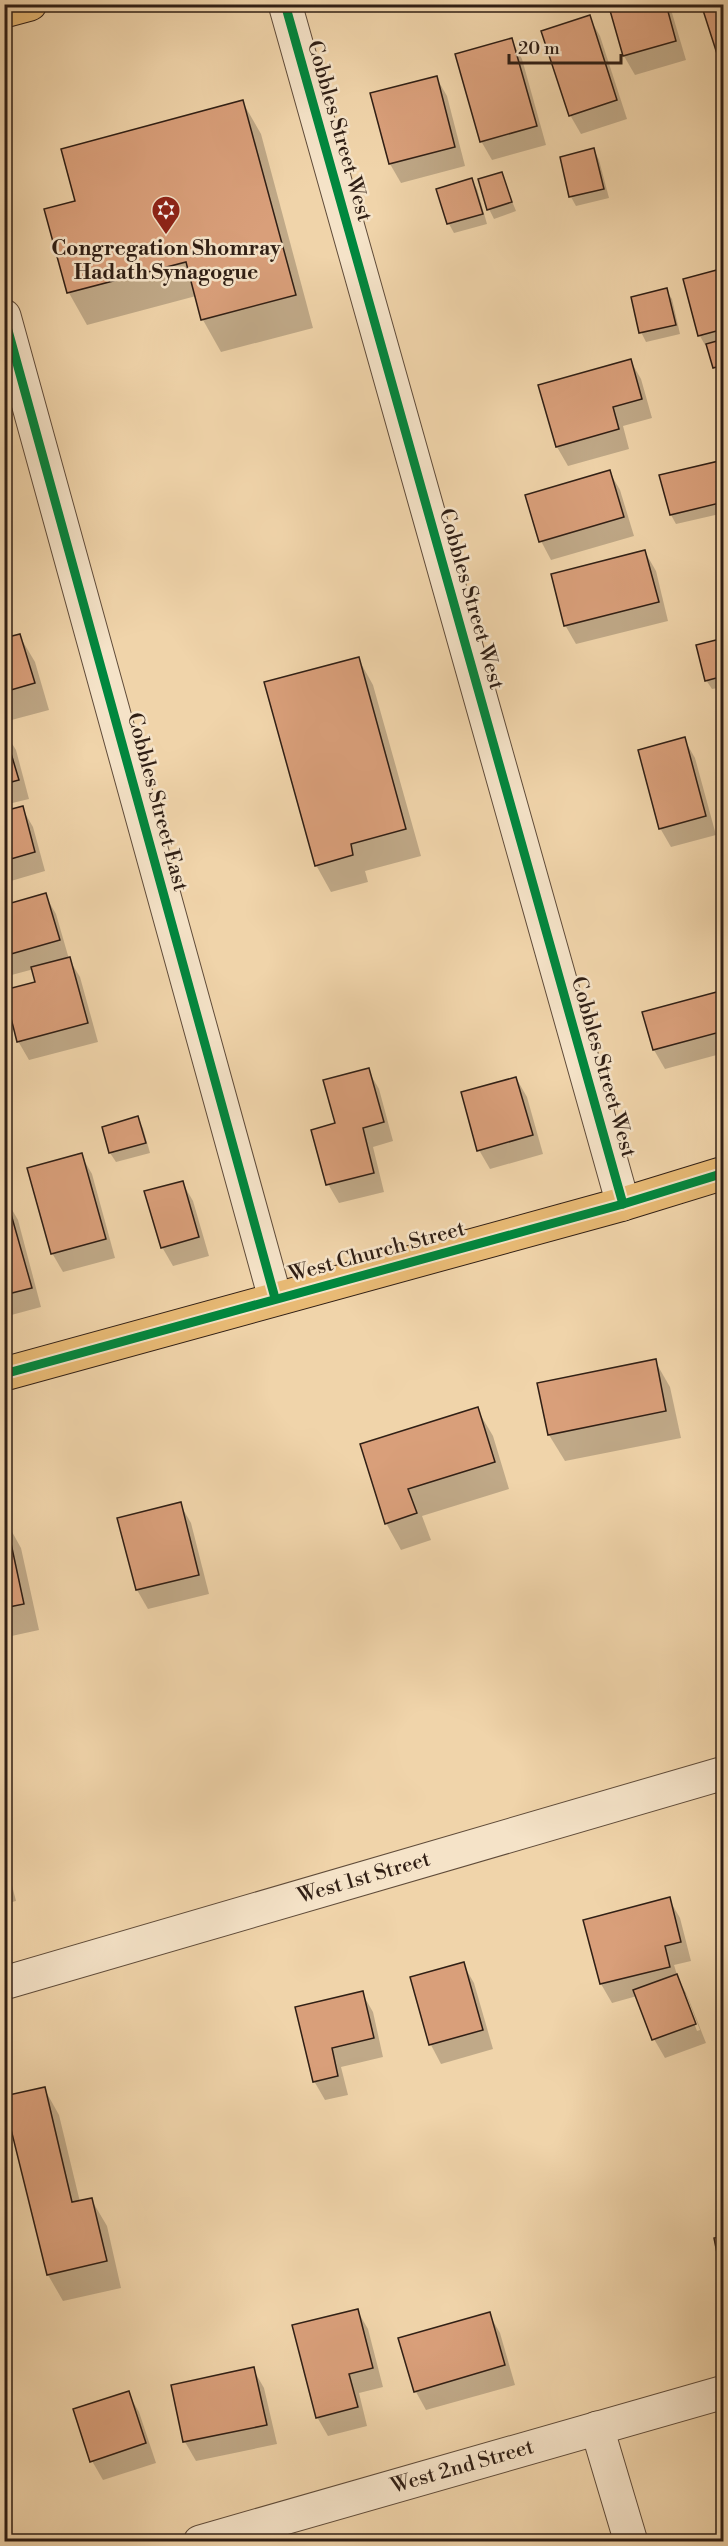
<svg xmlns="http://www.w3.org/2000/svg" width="728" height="2546" font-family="'Libre Bodoni',serif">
<rect width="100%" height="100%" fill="#f0d4aa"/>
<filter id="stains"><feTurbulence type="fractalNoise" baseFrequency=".00333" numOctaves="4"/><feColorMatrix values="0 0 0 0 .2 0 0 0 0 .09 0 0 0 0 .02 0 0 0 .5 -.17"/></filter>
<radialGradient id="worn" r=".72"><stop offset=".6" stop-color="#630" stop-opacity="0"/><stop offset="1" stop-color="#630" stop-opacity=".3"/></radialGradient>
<g fill="#0003" fill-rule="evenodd">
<polygon points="624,4 667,4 672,13 686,60 635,75 624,56 611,8"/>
<polygon points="589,17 600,36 627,119 581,134 570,115"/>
<polygon points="511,40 522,59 546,145 492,160 481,141"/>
<polygon points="436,77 447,96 465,166 401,183 390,164 372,94"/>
<polygon points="242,101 261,134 313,328 221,352 203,320 196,296 87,325 69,293 46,210 76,202"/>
<polygon points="594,150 599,160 609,198 576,206 571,197"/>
<polygon points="501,174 516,211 494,219 489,209"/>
<polygon points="471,179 477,189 487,224 454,233 449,224 438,190"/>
<polygon points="724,270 724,376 720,377 708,345 705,345 700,336 685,280"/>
<polygon points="666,290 672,299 680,334 646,342 641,332"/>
<polygon points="630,360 641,379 652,418 623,426 629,449 568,466 557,447"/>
<polygon points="718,462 724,471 724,513 676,524 671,515 661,476"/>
<polygon points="609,471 620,490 634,536 551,560 541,541"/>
<polygon points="645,552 656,571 668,621 576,644 565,625"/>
<polygon points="19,635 35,662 49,710 4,722 4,640"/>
<polygon points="724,639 724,687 712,689 706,680"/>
<polygon points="358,658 373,685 421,856 365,871 368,882 331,892 316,865"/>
<polygon points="4,731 16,750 29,799 4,805"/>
<polygon points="684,739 695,758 716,835 671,847 660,828"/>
<polygon points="22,808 33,827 45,871 4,883 4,812"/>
<polygon points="45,895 56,914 69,959 80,977 98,1042 29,1060 18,1041 37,983 34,969 4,977 4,907"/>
<polygon points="724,992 724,1053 665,1069 654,1050 644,1013"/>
<polygon points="368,1070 379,1089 393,1141 373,1147 384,1192 339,1203 328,1184 337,1124"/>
<polygon points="516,1078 527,1097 543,1154 490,1169 479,1150"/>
<polygon points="137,1118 143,1128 150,1153 116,1162 110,1153 103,1128"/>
<polygon points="81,1155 92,1174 115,1258 63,1272 52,1253"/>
<polygon points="182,1182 193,1201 209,1256 173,1266 162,1247"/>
<polygon points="7,1201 18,1220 41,1307 4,1317 4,1202"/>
<polygon points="655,1361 670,1387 681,1438 565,1461 549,1435 539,1384"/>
<polygon points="477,1409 493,1436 509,1489 422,1516 431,1540 401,1550 386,1523 361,1445"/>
<polygon points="180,1504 191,1523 209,1594 148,1609 137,1590 119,1519"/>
<polygon points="6,1521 21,1548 39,1630 7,1637 11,1655 4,1656"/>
<polygon points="4,1854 16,1901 4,1904"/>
<path d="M669 1899 680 1918 691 1961 674 1965 678 1978 687 1995 706 2043 665 2058 654 2039 637 1996 612 2003 601 1984 585 1921ZM683 1994H686L700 2030 697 2031Z"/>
<polygon points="463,1964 474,1983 493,2049 441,2064 431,2045 412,1978"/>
<polygon points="362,1993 373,2012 383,2057 341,2067 348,2095 325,2100 314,2081 297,2008"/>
<polygon points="44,2088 59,2115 80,2202 91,2199 107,2226 121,2288 63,2301 48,2275"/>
<polygon points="357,2310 368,2329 383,2387 359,2393 367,2426 328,2436 317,2417"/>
<polygon points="489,2314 500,2333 515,2385 426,2410 416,2392"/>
<polygon points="253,2369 264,2388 277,2444 196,2461 185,2442 173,2386"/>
<polygon points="128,2393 139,2412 156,2463 103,2480 92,2461"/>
</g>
<g fill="#d99f7a" stroke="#301f15" stroke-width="1.5">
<polygon points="619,4 666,4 676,41 623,56 609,7"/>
<polygon points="701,4 724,4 724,58 719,60"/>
<polygon points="590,15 617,100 569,116 541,31"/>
<polygon points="512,38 537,126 480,142 455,54"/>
<polygon points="437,76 455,147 389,164 370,93"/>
<polygon points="243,100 296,295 201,320 186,262 67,293 44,209 75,201 61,149"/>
<polygon points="594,148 604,189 569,197 560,157"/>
<polygon points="502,172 512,202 487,210 478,179"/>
<polygon points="472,178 483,214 447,224 436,189"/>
<polygon points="724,268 724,329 698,336 683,279"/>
<polygon points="667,288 676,325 639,333 631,297"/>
<polygon points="724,339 724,365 713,368 706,344"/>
<polygon points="631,359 642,399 613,407 619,429 556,447 538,385"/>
<polygon points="719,461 724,479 724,502 670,515 659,475"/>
<polygon points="610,470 624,517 539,542 525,495"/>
<polygon points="645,550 659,602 564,626 551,574"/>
<polygon points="20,634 35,683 4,692 4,638"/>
<polygon points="724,638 724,676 705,681 696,645"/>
<polygon points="359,657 406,829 351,844 353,855 315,866 264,682"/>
<polygon points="4,730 19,780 4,784"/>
<polygon points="685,737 706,816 659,829 638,750"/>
<polygon points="23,806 35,852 4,861 4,811"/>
<polygon points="46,893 60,940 4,956 4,905"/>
<polygon points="70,957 88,1023 17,1042 4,990 35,982 31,967"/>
<polygon points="724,990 724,1031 653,1050 642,1012"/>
<polygon points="369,1068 384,1122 363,1128 374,1173 326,1185 311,1130 335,1123 323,1080"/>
<polygon points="516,1077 533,1135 477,1151 461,1092"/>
<polygon points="138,1116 146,1143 109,1153 102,1127"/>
<polygon points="82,1153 106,1239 51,1254 27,1168"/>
<polygon points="183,1181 199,1237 161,1248 144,1191"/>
<polygon points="4,1200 7,1200 32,1288 4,1295"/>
<polygon points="656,1359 666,1411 548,1435 537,1383"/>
<polygon points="478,1407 495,1462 408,1489 417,1513 385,1524 360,1444"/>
<polygon points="181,1502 199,1575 136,1590 117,1518"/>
<polygon points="4,1520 6,1520 24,1604 4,1608"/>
<polygon points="670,1897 681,1942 665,1946 670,1967 600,1984 583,1920"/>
<polygon points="464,1962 483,2030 429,2045 410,1977"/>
<polygon points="677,1974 696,2024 652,2040 633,1990"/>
<polygon points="363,1991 374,2038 332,2048 338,2076 313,2082 295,2007"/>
<polygon points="45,2087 72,2202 92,2198 107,2261 47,2275 4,2101 4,2096"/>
<polygon points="724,2236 724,2288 714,2238"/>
<polygon points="358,2309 373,2368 349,2374 358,2407 316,2418 292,2325"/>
<polygon points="490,2312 505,2365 414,2392 398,2338"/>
<polygon points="254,2367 267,2425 183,2442 171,2385"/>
<polygon points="129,2391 146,2443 90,2462 73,2409"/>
</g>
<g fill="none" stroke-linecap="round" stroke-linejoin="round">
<g stroke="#604c3a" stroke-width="35">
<g id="minor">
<polyline points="285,4 623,1204"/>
<polyline points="4,316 275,1298"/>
<path id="s1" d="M4 1983 724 1773"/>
<polyline points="597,2428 631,2542"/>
<path id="s2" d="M200 2542 724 2392"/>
</g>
</g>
<g stroke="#301f15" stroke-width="35">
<g id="major">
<polyline points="4,11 30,4"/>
<polyline points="4,1374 623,1204 724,1173"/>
</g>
</g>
<use href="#minor" stroke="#f5e3c8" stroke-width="33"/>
<use href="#major" stroke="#e8ba75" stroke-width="33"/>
<g stroke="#f5e3c8" stroke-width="13">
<g id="cycleway">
<polyline points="285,4 623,1204"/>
<polyline points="4,316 275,1298"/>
<polyline points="4,1374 623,1204 724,1173"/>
</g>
</g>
<use href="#cycleway" stroke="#00873e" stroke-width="9"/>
</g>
<defs>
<g id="synagogue-pin" transform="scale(1.5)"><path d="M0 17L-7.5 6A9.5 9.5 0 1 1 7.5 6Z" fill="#8f2418" stroke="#f5e3c8"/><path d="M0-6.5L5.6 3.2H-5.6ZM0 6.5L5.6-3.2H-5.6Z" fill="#fff"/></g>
</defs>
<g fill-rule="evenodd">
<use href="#synagogue-pin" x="166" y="210"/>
</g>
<g text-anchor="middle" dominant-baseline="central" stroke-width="5" stroke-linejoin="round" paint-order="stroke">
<g font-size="21" fill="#301f15" stroke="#f5e3c8">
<text transform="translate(339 131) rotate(74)">Cobbles Street West</text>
<text transform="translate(471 599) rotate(74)">Cobbles Street West</text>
<text transform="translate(157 802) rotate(75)">Cobbles Street East</text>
<text transform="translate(603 1067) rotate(74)">Cobbles Street West</text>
<text transform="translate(377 1252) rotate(-15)">West Church Street</text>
<text stroke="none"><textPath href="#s1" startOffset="375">West 1st Street</textPath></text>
<text stroke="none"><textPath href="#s2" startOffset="273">West 2nd Street</textPath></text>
</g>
<g font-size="21" font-weight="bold" fill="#301f15" stroke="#f5e3c8">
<text x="166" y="249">Congregation Shomray<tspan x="166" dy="24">Hadath Synagogue</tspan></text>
</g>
</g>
<rect width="728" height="2546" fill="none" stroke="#f0d4aa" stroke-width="24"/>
<rect x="6" y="6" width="716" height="2534" fill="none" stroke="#301f15" stroke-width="3"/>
<rect x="12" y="12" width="704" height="2522" fill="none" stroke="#301f15" stroke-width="1.5"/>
<path d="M509 54v9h112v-9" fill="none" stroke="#301f15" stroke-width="3"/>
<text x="518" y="54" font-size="18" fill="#301f15" stroke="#f5e3c8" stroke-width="4.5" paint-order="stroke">20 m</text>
<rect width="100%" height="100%" filter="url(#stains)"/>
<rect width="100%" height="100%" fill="url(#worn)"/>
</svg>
